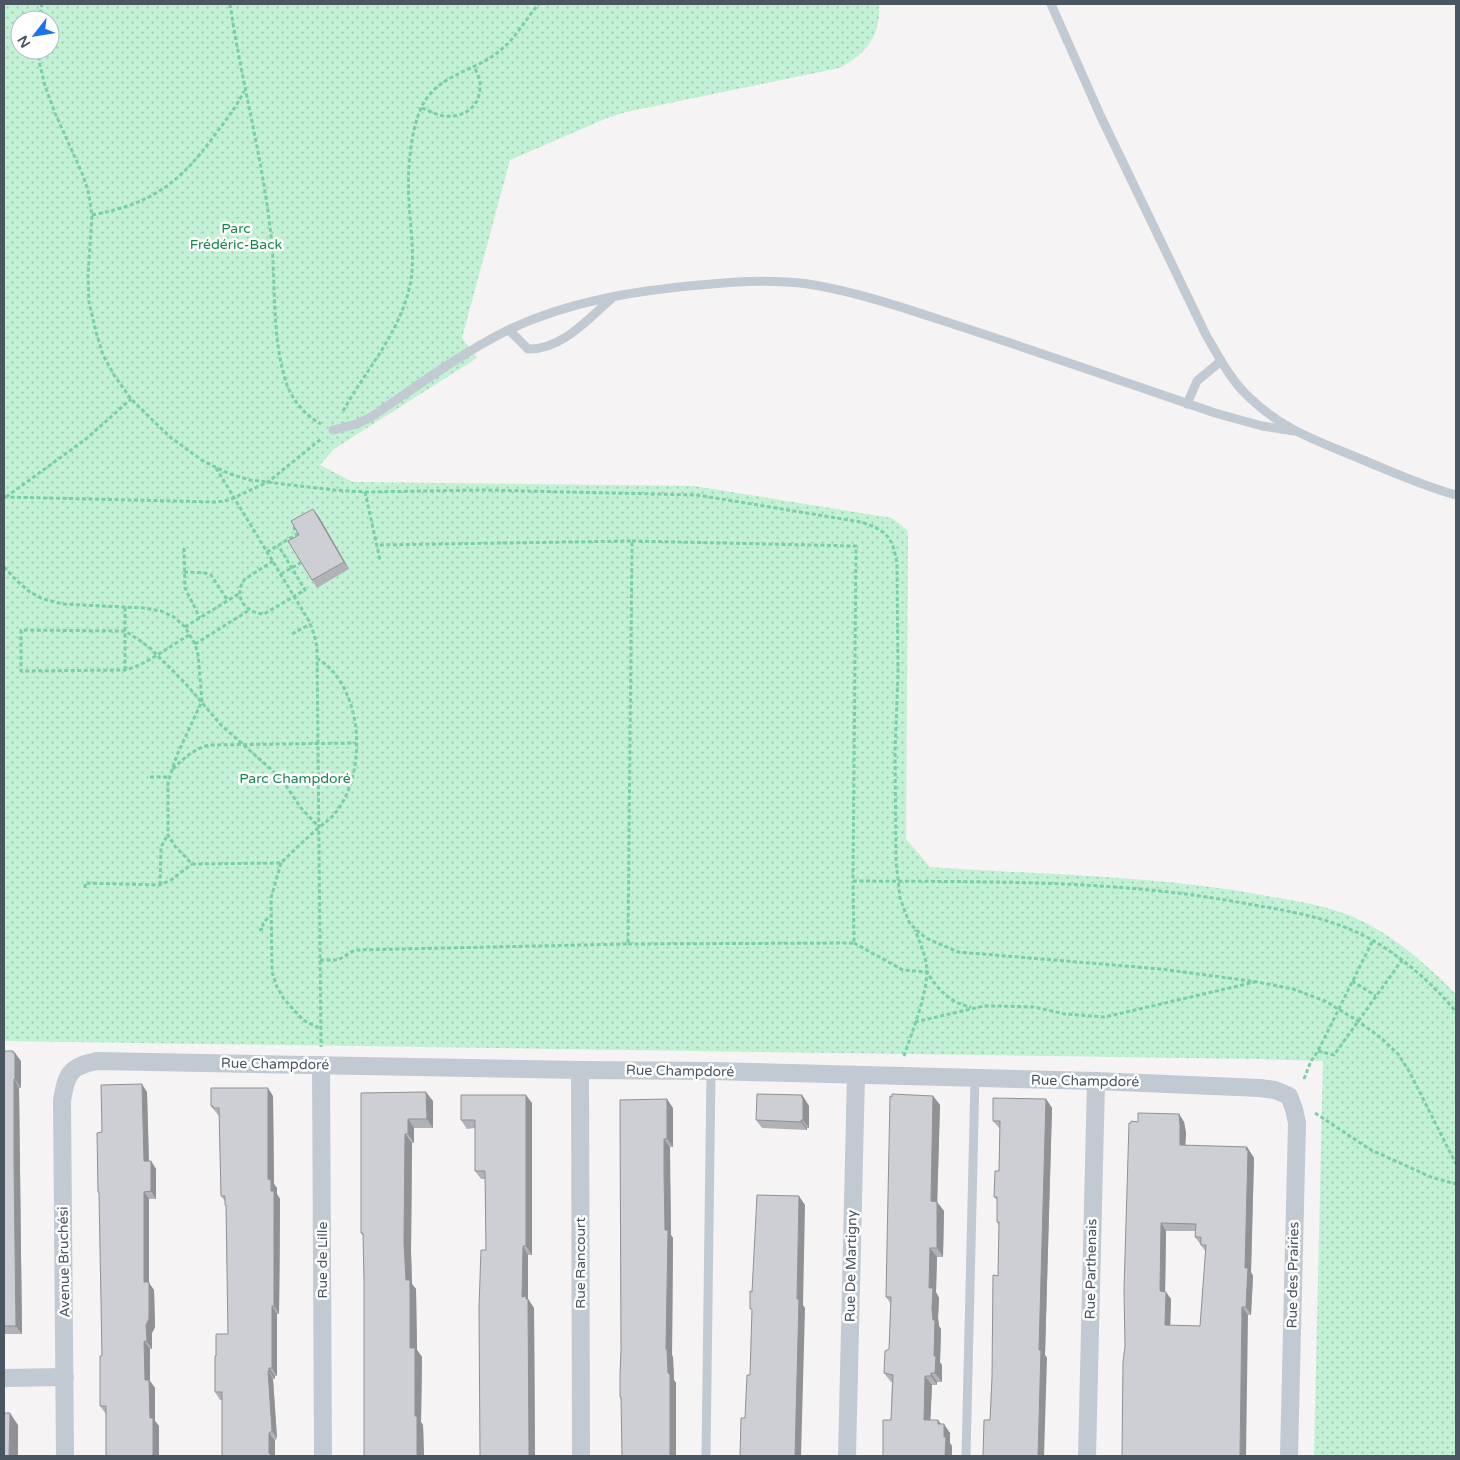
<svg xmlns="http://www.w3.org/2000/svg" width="1460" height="1460" font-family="'Varela Round',sans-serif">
<defs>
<pattern id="park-dots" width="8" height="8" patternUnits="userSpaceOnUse" patternTransform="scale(1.25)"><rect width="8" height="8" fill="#c3f1d5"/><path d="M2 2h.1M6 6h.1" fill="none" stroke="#a0c6b0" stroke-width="1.8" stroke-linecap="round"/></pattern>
</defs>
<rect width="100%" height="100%" fill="#f5f3f3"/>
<path fill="url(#park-dots)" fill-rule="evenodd" d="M4 4H879C881 35 867 54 839 68L626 112 607 118 510 160 462 338 477 358 334 449 320 465 353 482 694 486 892 518 908 531 906 839 930 867C1041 875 1153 875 1262 895 1288 900 1315 903 1340 912 1385 927 1423 961 1456 994V1456H1314L1323 1061 1254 1059 4 1041ZM20 20H50V50H20Z"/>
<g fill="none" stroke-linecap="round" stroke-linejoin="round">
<g stroke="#7ad0a6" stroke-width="3" stroke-dasharray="4 2.5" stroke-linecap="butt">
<path d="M230 4C241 79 261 152 270 227 277 279 270 335 287 385 293 401 306 416 321 424"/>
<polyline points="39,20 42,4"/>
<path d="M38 50 40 65 45 86 55 113 82 173 88 190 92 215 88 276 89 302 96 332 103 355 114 375 131 399 170 437 203 461 230 474 250 480 334 490 365 492 483 490 697 495 861 522C886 530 893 537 897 564L898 675 895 750 896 861 900 898 909 922 915 929 926 938 958 952 1161 969 1258 982 1293 989 1325 1001 1358 1021 1381 1038 1398 1054 1409 1071 1456 1164"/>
<path d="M422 108C429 111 437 115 444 116 463 118 479 108 480 88 481 80 477 73 474 66"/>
<path d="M92 215C151 204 179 184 214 136 225 121 236 108 244 91"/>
<path d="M343 411C367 368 402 331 411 280 415 254 410 227 409 201 407 173 410 129 423 104 441 72 479 71 503 48 517 36 526 18 539 4"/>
<polyline points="216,468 309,621 314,634 317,647 321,1047"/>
<polyline points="365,492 380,560"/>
<polyline points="4,497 217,502 229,500 268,482 321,439"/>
<polyline points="6,497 86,439 131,399"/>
<path d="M632 541 856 546 853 881C985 882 1118 879 1248 904 1284 910 1320 916 1354 931 1391 947 1431 981 1456 1012"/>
<polyline points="184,548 185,588 200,618"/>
<polyline points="267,552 297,534 294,528 297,526"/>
<path d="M273 561 245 579C232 596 245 613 264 614L305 590 278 545"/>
<path d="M4 567 17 581 30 592 43 599 63 604 144 608 161 611 174 617 185 627 195 644 198 654 202 701 177 755 168 782V835L175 846 192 864 281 863C293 851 305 840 317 829 326 822 333 817 339 808 367 767 363 687 318 659"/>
<polyline points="184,572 205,573 211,575 228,601"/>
<polyline points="281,574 302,562"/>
<polyline points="185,627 240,593"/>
<polyline points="292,634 310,624"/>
<path d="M189 635C170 646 146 665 125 670L21 671V630L125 631 133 636 149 647 186 684 221 725 273 771 287 787 301 808 319 827"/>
<polyline points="195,644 248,611"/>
<polyline points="125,670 125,607"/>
<path d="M173 769C184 758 194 749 209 745L356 743"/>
<polyline points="150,777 169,777"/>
<polyline points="281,863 271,898 272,972 277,987 284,999 303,1020 321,1029"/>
<polyline points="160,885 161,847 167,836"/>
<polyline points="85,888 85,883 160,885 171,880 192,864"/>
<polyline points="259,930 263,929 263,923 270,916"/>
<path d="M854 943 903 970 927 972C938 990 950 1003 971 1007"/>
<polyline points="628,944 854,943 853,881"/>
<polyline points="320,960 338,960 355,950 628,944 632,541 377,545"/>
<polyline points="1352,981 1376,996"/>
<polyline points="915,1022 984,1006 998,1006 1034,1007 1065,1014 1105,1017 1255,982"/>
<polyline points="1318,1051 1334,1055 1402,960"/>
<path d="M904 1056C912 1032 927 995 927 970 926 956 920 943 915 930"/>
<polyline points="1304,1079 1311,1061 1318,1051 1373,940"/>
<polyline points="1315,1113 1371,1150 1431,1177 1456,1184"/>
</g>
<g stroke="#c1cad2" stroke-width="9">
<path d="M1051 4 1101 117 1206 335C1219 357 1231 381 1250 398 1284 431 1321 442 1363 460 1395 473 1423 486 1456 495"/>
<path d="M509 330 528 349C562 350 589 318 612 298"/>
<polyline points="1187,404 1197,381 1221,361"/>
<path d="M333 430 357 424 371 417C416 387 460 354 508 330 569 301 634 291 700 285 736 281 772 279 808 284 859 292 910 310 959 326 1045 354 1130 384 1215 413L1262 426 1294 431"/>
<polyline points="706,1456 711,1071"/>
<polyline points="966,1456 975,1078"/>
</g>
<g stroke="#c1cad2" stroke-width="18">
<polyline points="321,1065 323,1456"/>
<polyline points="580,1070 581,1456"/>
<polyline points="4,1378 65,1377"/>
<path d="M65 1456 62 1101C66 1074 70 1066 97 1061L580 1070 711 1071 1096 1081 1260 1088 1275 1090 1289 1096 1294 1109 1297 1123 1289 1456"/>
<polyline points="847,1456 856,1075"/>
<polyline points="1087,1456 1096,1081"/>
</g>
</g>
<g fill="#b0b2b7" fill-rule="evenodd">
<polygon points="313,509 319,517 349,569 317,588 312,580 299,535"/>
<polygon points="4,1051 14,1053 21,1061 21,1088 19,1088 20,1169 22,1334 4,1334"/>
<polygon points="147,1092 149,1161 151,1161 156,1169 156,1199 149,1199 149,1283 154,1290 155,1327 152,1333 152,1349 150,1349 150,1381 155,1388 155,1421 159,1426 106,1414 100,1406 102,1356 99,1194 98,1192 102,1132"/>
<polygon points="361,1093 433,1101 433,1128 414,1128 414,1143 412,1143 411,1252 412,1284 416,1289 417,1350 422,1357 421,1422 423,1425 424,1456 364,1456 364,1280 363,1236 361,1233"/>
<polygon points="802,1095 809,1106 809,1128 807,1128 807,1130 762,1128 756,1120"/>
<polygon points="273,1096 274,1184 277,1188 277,1194 280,1199 280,1247 279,1314 277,1314 277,1376 275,1376 275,1379 273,1379 277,1438 275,1441 275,1456 222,1456 222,1400 220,1400 215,1392 216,1356 228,1334 226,1207 225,1205 225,1201 221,1196 219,1116 211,1106"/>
<polygon points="933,1096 940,1105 937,1202 944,1211 943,1257 937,1257 936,1292 939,1298 938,1318 939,1326 941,1329 940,1363 942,1365 942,1382 937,1382 937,1385 932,1385 930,1420 941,1424 950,1433 950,1443 952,1446 952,1456 883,1456 891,1420 892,1382 891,1382 884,1373 889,1349 891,1304 886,1297"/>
<polygon points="1046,1099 1052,1108 1045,1355 1047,1358 990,1420 998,1276 999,1226 997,1222 997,1200 994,1197 999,1171 1000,1129 993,1121"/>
<polygon points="620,1100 673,1108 673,1147 670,1147 670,1179 671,1235 673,1238 672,1355 673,1357 674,1380 676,1383 621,1400 620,1397 621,1349"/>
<polygon points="532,1103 532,1255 528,1255 528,1299 534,1308 535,1456 480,1456 486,1250 485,1179 481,1179 475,1171 475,1128 467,1129 461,1120"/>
<path d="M1179 1114 1184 1122 1186 1133 1185 1145 1247 1147 1254 1158 1251 1272 1253 1276 1251 1315H1248L1125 1346 1131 1123ZM1166 1231H1195V1237L1206 1252 1200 1326 1170 1325 1171 1299 1165 1292Z"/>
</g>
<g fill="#909195">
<polygon points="313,509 319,517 349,569 344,562"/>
<polygon points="13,1051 15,1054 15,1053 21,1061 21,1088 15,1079"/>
<polygon points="14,1079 19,1088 20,1169 22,1334 16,1326 14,1161"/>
<polygon points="142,1084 147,1092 149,1169 144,1161"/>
<polygon points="268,1088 273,1096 274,1184 277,1188 277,1194 280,1199 279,1314 274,1306 271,1191 268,1179"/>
<polygon points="426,1092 433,1101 433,1128 427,1119"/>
<polygon points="526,1095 532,1103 532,1255 526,1246"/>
<polygon points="802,1095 809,1106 809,1128 803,1120"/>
<polygon points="933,1096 940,1105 937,1210 931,1201"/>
<polygon points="667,1099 673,1108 673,1147 667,1139"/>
<polygon points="1046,1099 1052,1108 1045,1355 1047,1358 1044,1456 1038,1456 1039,1350"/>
<polygon points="1179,1114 1184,1122 1186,1133 1185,1153 1180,1145"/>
<polygon points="408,1119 414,1128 414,1143 408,1134"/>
<polygon points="801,1120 807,1128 807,1130 801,1122"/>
<polygon points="405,1134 412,1143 411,1252 412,1284 416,1289 417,1350 422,1357 421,1422 423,1425 424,1456 417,1456 404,1243"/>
<polygon points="664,1139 670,1147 671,1235 673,1238 672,1355 673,1357 674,1380 676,1383 676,1456 670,1456 668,1373 666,1349"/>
<polygon points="1247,1147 1254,1158 1251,1272 1253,1276 1251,1315 1246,1307 1245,1268"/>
<polygon points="151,1161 156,1169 156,1199 151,1191"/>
<polygon points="144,1192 149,1199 149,1283 154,1290 155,1327 152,1333 152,1349 147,1342 144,1282"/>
<polygon points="799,1196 805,1205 803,1305 805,1308 801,1456 795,1456 797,1299"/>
<polygon points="937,1202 944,1211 943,1257 937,1248"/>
<polygon points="1161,1223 1166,1231 1165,1299 1160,1291"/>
<polygon points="523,1246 528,1255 528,1299 534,1308 535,1456 529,1456 522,1297"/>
<polygon points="930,1248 937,1257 936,1292 939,1298 938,1318 939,1326 941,1329 940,1362 942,1365 942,1382 935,1373 934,1356 932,1309 929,1288"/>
<polygon points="1166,1292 1171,1299 1170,1333 1165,1325"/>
<polygon points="272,1306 277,1314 277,1376 272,1368"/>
<polygon points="1242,1307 1248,1315 1246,1456 1240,1456"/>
<polygon points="144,1341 150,1349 150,1381 155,1388 155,1421 159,1426 159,1456 153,1456 145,1380"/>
<polygon points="269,1368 275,1376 275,1379 269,1371"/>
<polygon points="268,1371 273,1379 277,1438 272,1431"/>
<polygon points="931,1373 937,1382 937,1385 931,1376"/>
<polygon points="925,1376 932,1385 930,1429 924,1420"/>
<polygon points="10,1413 18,1425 18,1456 9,1456"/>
<polygon points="938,1420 944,1428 944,1424 950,1433 950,1443 952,1446 952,1456 945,1456 944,1437 938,1424"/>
<polygon points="269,1433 275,1441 275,1456 271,1456 269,1453"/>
</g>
<g fill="#cdcfd5" stroke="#909195" fill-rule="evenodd">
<polygon points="313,509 344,562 312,580 288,541 299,535 291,521"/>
<polygon points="4,1051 13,1051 13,1053 15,1053 15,1079 14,1079 14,1161 16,1326 4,1326"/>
<polygon points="142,1084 144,1161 151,1161 151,1191 144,1192 144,1282 149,1282 149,1319 146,1325 147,1342 144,1341 145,1380 149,1380 150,1418 153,1418 153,1456 106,1456 106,1406 100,1406 100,1356 102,1356 99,1192 98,1192 97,1133 102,1132 101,1085"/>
<polygon points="211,1088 268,1088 268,1179 271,1180 271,1191 274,1191 274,1306 272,1306 272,1368 269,1368 269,1371 268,1371 272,1431 269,1433 269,1453 272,1456 222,1456 222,1392 215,1392 215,1356 216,1356 216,1334 228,1334 226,1205 225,1205 225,1196 221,1196 219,1108 213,1108 213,1106 211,1106"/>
<polygon points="426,1092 427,1119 408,1119 408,1134 405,1134 404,1243 406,1280 410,1280 410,1348 415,1348 415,1416 417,1416 417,1456 364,1456 364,1280 363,1233 361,1233 361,1093"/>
<polygon points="757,1094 802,1095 802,1098 803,1098 803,1120 801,1120 801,1122 756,1120"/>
<polygon points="892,1094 933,1096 931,1201 937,1202 937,1248 930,1248 929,1288 933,1288 932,1309 933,1320 935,1320 934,1356 936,1356 935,1373 931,1373 931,1376 925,1376 924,1420 938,1420 938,1424 944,1424 944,1437 946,1437 945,1456 883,1456 883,1420 891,1420 893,1375 884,1373 885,1351 889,1349 891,1297 886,1297 890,1096 892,1097"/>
<polygon points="461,1095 526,1095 526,1246 523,1246 522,1297 526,1296 526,1299 528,1299 529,1456 480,1456 479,1307 481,1250 486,1250 485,1171 475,1171 475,1120 461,1120"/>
<polygon points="993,1098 1046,1099 1039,1350 1041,1350 1038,1456 983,1456 984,1420 990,1420 992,1377 993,1275 998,1276 999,1222 997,1222 997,1197 994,1197 995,1171 999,1171 1000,1121 993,1121"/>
<polygon points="667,1099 667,1139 664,1139 664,1171 665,1230 668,1230 666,1349 667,1349 668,1373 670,1374 670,1456 622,1456 621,1397 620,1397 620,1375 621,1349 620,1100"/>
<path d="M1138 1113 1179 1114 1180 1125V1145L1247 1147 1246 1150H1248L1245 1268H1248L1246 1307H1242L1240 1456H1122L1123 1362 1125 1346 1124 1290 1129 1123H1131V1121L1138 1122ZM1161 1223 1196 1224 1195 1237H1201V1245H1206L1200 1326 1165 1325 1166 1292 1160 1291Z"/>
<polygon points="757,1195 799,1196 797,1299 799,1299 795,1456 740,1456 741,1418 745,1418 747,1375 750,1375 752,1309 750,1309 750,1291 752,1292"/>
<polygon points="4,1413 10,1413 9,1456 4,1456"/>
</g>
<g text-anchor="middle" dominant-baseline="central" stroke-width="5" stroke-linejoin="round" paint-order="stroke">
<g font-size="14" fill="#17864f" stroke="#fff">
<text x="236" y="228">Parc<tspan x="236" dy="16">Frédéric-Back</tspan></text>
<text x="295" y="778">Parc Champdoré</text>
</g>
<g font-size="14" fill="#4a5661" stroke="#fff">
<text transform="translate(275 1064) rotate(1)">Rue Champdoré</text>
<text transform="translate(680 1071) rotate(1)">Rue Champdoré</text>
<text transform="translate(1085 1081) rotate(1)">Rue Champdoré</text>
<text transform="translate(322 1260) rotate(-90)">Rue de Lille</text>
<text transform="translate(64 1262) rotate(-91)">Avenue Bruchési</text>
<text transform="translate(580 1263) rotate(-90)">Rue Rancourt</text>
<text transform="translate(851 1266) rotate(-89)">Rue De Martigny</text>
<text transform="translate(1091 1269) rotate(-89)">Rue Parthenais</text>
<text transform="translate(1293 1275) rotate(-89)">Rue des Prairies</text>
</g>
</g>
<rect width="1460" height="1460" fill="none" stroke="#4a5661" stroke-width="10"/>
<g transform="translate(35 35) rotate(239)"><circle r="24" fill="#ffffff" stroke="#b7bbc0"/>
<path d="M0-4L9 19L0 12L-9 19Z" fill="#1a73e8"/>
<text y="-8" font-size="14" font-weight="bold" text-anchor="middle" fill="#4a5661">N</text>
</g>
</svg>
